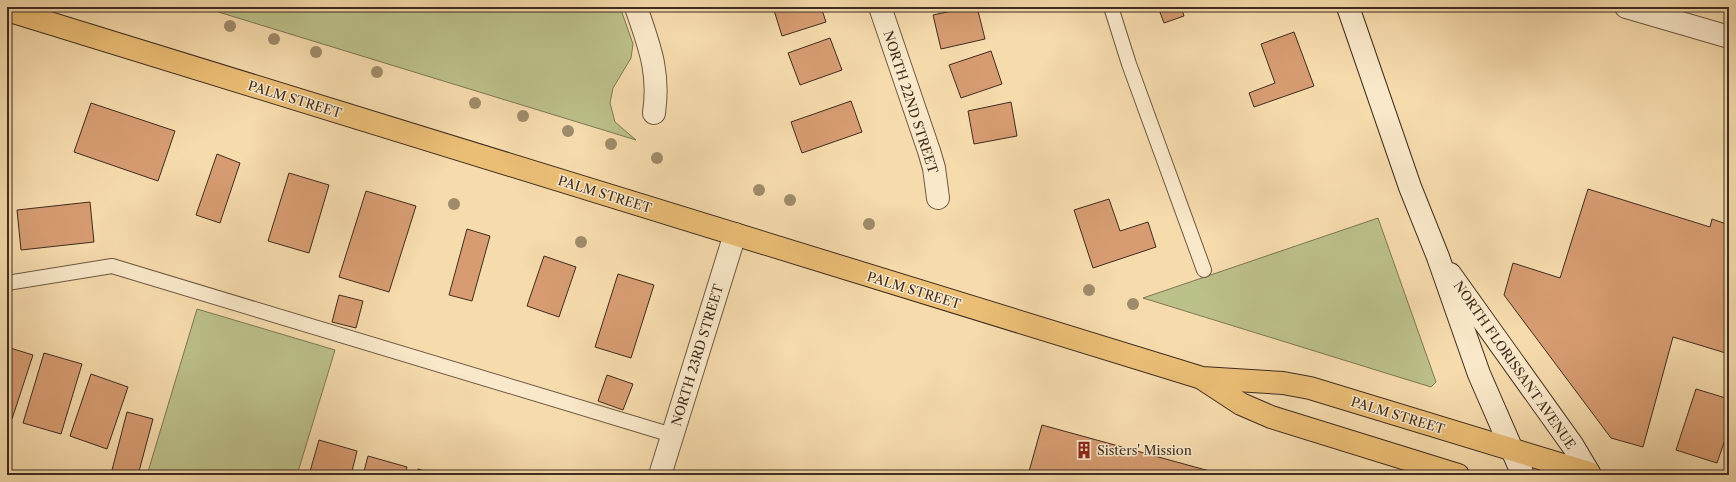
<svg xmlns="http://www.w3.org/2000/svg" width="1736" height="482" font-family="'Libre Caslon Text',serif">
<rect width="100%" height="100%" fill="#f6dbac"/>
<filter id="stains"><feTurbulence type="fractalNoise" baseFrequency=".005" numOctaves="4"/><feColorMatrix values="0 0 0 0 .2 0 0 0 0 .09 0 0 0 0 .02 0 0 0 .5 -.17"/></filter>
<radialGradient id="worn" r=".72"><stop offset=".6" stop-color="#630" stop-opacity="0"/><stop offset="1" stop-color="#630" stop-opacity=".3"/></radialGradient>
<g fill="#bcc089" stroke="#7e7654">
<polygon points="202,7 620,7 633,44 631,58 613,88 610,103 615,122 636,140"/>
<polygon points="1378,218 1436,382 1431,387 1143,298"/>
<polygon points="197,309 335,350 297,475 147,475"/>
</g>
<g fill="#d79c72" stroke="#3f2c1f">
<polygon points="773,7 821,7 826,22 782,36"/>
<polygon points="970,7 977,7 985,39 941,49 933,15"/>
<polygon points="1158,7 1181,7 1184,16 1164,23"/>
<polygon points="1294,32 1314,86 1254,107 1249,93 1275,83 1261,44"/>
<polygon points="830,38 842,70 800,85 788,53"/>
<polygon points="991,51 1002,84 961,98 949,65"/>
<polygon points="851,101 862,132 802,153 791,122"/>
<polygon points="1011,102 1017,136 974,144 968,111"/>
<polygon points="91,103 175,131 158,181 74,152"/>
<polygon points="217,154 240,163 220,223 196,215"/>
<polygon points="289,173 329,185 309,253 268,241"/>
<polygon points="1588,189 1710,227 1712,219 1729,225 1729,354 1673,337 1643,447 1611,438 1504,295 1513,263 1560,278"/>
<polygon points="366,191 416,206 389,292 339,277"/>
<polygon points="1109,199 1120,231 1148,222 1156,247 1093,268 1074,210"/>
<polygon points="90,202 94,242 21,250 17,210"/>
<polygon points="467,229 490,236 472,301 449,295"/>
<polygon points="544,256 576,267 559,317 527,306"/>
<polygon points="618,274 654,285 631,358 595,347"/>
<polygon points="339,295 363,301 356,328 332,322"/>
<polygon points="7,347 33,355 12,419 7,417"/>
<polygon points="44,353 82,364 61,434 23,423"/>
<polygon points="91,374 128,387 107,449 70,436"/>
<polygon points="607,375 633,384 623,410 598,401"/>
<polygon points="1696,389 1729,399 1729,428 1717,463 1676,450"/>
<polygon points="127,412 153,419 138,475 115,475 111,474"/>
<polygon points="1042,425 1224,475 1028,475"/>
<polygon points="319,440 357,451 351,475 309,475"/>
<polygon points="368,456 407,467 405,475 363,475"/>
<polygon points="418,469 438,475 416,475"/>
</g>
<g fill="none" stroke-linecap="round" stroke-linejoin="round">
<g stroke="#6d5842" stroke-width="16">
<g id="service">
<polyline points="1111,7 1129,64 1204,270"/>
<polyline points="7,283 112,266 672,435"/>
</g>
</g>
<g stroke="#6d5842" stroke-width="24">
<g id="minor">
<path d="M636 7C649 46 660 71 654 113"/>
<polyline points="880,7 929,151 934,168 938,198"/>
<polyline points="660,475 735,234"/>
</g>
</g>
<g stroke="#6d5842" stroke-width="24">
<polyline id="tertiary" points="1626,7 1729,37"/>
</g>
<g stroke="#3f2c1f" stroke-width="24">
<g id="secondary">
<polyline points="1348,7 1410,187 1438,257 1479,374 1523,475"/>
<polyline points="1450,274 1573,446 1589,473 1586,475"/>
</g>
</g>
<g stroke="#3f2c1f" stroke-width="24">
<g id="primary">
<polyline points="7,10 1202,378 1283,383 1310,388 1589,473 1590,475"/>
<polyline points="1203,379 1241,404 1271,417 1458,475"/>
</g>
</g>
<use href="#service" stroke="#f9e8c9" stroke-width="14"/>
<use href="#minor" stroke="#f9e8c9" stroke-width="22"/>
<use href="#tertiary" stroke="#f9e8c9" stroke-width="22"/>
<use href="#secondary" stroke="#f9e8c9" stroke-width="22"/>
<use href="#primary" stroke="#ebbe76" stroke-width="22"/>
</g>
<g fill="#9f8b6a">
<circle cx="230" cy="26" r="6"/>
<circle cx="274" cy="39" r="6"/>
<circle cx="316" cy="52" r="6"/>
<circle cx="377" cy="72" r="6"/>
<circle cx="475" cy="103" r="6"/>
<circle cx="523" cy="116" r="6"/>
<circle cx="568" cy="131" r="6"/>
<circle cx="611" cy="144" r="6"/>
<circle cx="657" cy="158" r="6"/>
<circle cx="759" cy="190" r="6"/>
<circle cx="790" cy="200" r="6"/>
<circle cx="454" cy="204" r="6"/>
<circle cx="869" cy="224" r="6"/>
<circle cx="581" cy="242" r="6"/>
<circle cx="1089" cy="290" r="6"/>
<circle cx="1133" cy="304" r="6"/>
</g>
<defs>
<g id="building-bare" transform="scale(1.38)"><path d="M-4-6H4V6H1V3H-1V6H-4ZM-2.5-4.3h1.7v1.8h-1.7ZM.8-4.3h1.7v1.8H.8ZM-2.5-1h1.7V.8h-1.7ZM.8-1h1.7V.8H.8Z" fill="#8f2418" stroke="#f9e8c9" stroke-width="2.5" paint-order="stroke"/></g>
</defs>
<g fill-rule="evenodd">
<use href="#building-bare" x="1084" y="450"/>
</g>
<g text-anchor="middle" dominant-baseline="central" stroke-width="3" stroke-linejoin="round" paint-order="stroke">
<g font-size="13" fill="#3f2c1f" stroke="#f9e8c9">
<text transform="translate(295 99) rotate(17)">PALM STREET</text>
<text transform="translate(911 102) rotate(72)">NORTH 22ND STREET</text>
<text transform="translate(605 194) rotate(17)">PALM STREET</text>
<text transform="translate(914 290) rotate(17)">PALM STREET</text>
<text transform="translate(697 355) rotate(-73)">NORTH 23RD STREET</text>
<text transform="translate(1515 365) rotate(55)">NORTH FLORISSANT AVENUE</text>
<text transform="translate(1398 415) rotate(17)">PALM STREET</text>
</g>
<g font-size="13" fill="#3f2c1f" stroke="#f9e8c9" text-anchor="start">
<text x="1097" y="450">Sisters' Mission</text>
</g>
</g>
<rect width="1736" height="482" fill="none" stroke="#f6dbac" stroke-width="24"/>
<rect x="8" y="8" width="1720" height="466" fill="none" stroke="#3f2c1f" stroke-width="2"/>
<rect x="12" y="12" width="1712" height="458" fill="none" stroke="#3f2c1f"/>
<rect width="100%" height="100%" filter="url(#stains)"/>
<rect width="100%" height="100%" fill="url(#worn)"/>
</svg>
